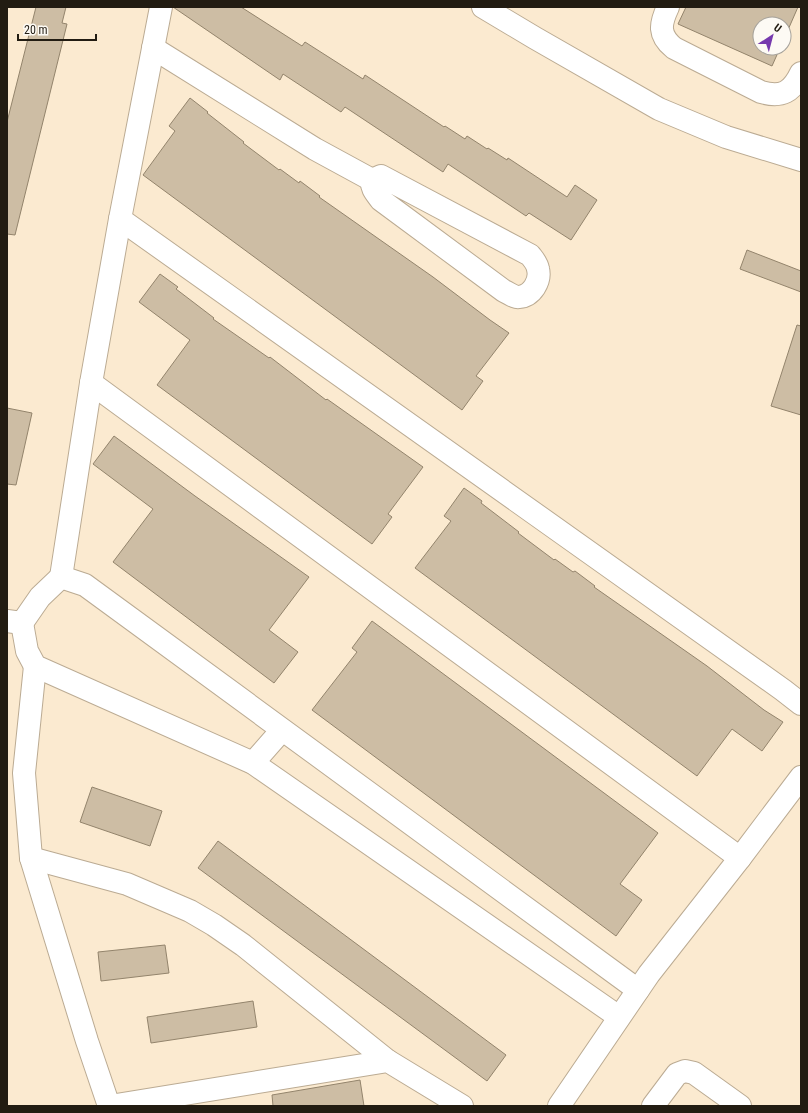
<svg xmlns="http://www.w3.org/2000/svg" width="808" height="1113" font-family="'Roboto Condensed',sans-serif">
<rect width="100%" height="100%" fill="#fbead0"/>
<g fill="#cdbda4" stroke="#93846c">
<polygon points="36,7 66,7 62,23 67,24 15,235 7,234 7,122"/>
<polygon points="173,7 241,7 302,46 305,42 363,79 365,75 444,127 445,126 465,139 467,136 487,149 488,148 507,160 508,158 567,197 575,185 597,200 571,240 529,213 526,216 448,164 443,172 345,107 341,112 283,74 280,80"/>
<polygon points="686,7 798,7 784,39 784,24 760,24 760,48 780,48 772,66 678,24"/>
<polygon points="190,98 208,112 207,113 244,142 243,143 279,170 280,169 299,183 300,181 320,196 319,197 433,277 490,320 509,333 476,376 483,381 462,410 143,175 175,131 169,126"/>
<polygon points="747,250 801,271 801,292 740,269"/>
<polygon points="160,274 178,287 176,289 214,318 213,319 269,358 270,357 326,400 327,399 423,467 388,514 392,517 372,544 157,385 190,340 139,302"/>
<polygon points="797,325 801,326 801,415 771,406"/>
<polygon points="7,408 32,413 16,485 7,484"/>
<polygon points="114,436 195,496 309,577 269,630 298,652 274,683 113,562 153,509 93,464"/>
<polygon points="464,488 482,501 481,503 519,532 518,533 554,560 555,559 573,572 575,571 595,586 594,587 707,666 764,710 783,722 762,751 732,729 697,776 415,568 451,521 444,516"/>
<polygon points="372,621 658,833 620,884 642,900 616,936 312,710 357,652 352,648"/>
<polygon points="92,787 162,811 150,846 80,822"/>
<polygon points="218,841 506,1055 487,1081 198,868"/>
<polygon points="165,945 169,973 101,981 98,952"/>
<polygon points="253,1001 257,1027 151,1043 147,1017"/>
<polygon points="360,1080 364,1106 273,1106 272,1095"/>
</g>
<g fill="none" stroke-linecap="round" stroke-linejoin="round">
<g stroke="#bbab93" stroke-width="24">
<g id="street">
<polyline points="483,7 535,38 659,109 726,137 801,160"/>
<path d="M668 7C660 24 658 35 674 48L761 92C782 98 792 92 801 73"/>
<polyline points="153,48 315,149 372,180"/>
<path d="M381 176 530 255C533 259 537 263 538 269 541 281 532 296 519 297 515 298 509 293 504 291L381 200C376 193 371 189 372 180Z"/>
<polyline points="120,219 783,690 801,704"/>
<polyline points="91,383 740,858"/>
<polyline points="61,577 91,383 120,219 161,7"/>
<polyline points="7,621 22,623 40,597 61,577 85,585 638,990"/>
<polyline points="22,623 27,651 35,666 253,763 619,1017"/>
<polyline points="35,666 24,773 31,858 87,1041 109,1106"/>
<polyline points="253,763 282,730"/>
<polyline points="31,858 127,884 190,911 214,925 243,945 388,1061"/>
<polyline points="110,1106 388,1061 462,1106"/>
<polyline points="559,1106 649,974 740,858 801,777"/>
<polyline points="653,1106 677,1074 685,1071 694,1073 740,1106"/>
</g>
</g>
<use href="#street" stroke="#fff" stroke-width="22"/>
</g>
<rect width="808" height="1113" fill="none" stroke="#221c12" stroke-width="16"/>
<g transform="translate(772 36) rotate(36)"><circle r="19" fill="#fdfaf4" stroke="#a5a19a"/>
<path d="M0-3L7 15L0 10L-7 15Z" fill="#7639ae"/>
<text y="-6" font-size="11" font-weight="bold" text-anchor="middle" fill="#221c12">U</text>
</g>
<path d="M18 34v6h78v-6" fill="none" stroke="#221c12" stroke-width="2"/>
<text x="24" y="34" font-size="12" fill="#221c12" stroke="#fdfaf4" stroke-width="3" paint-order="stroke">20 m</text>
</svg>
